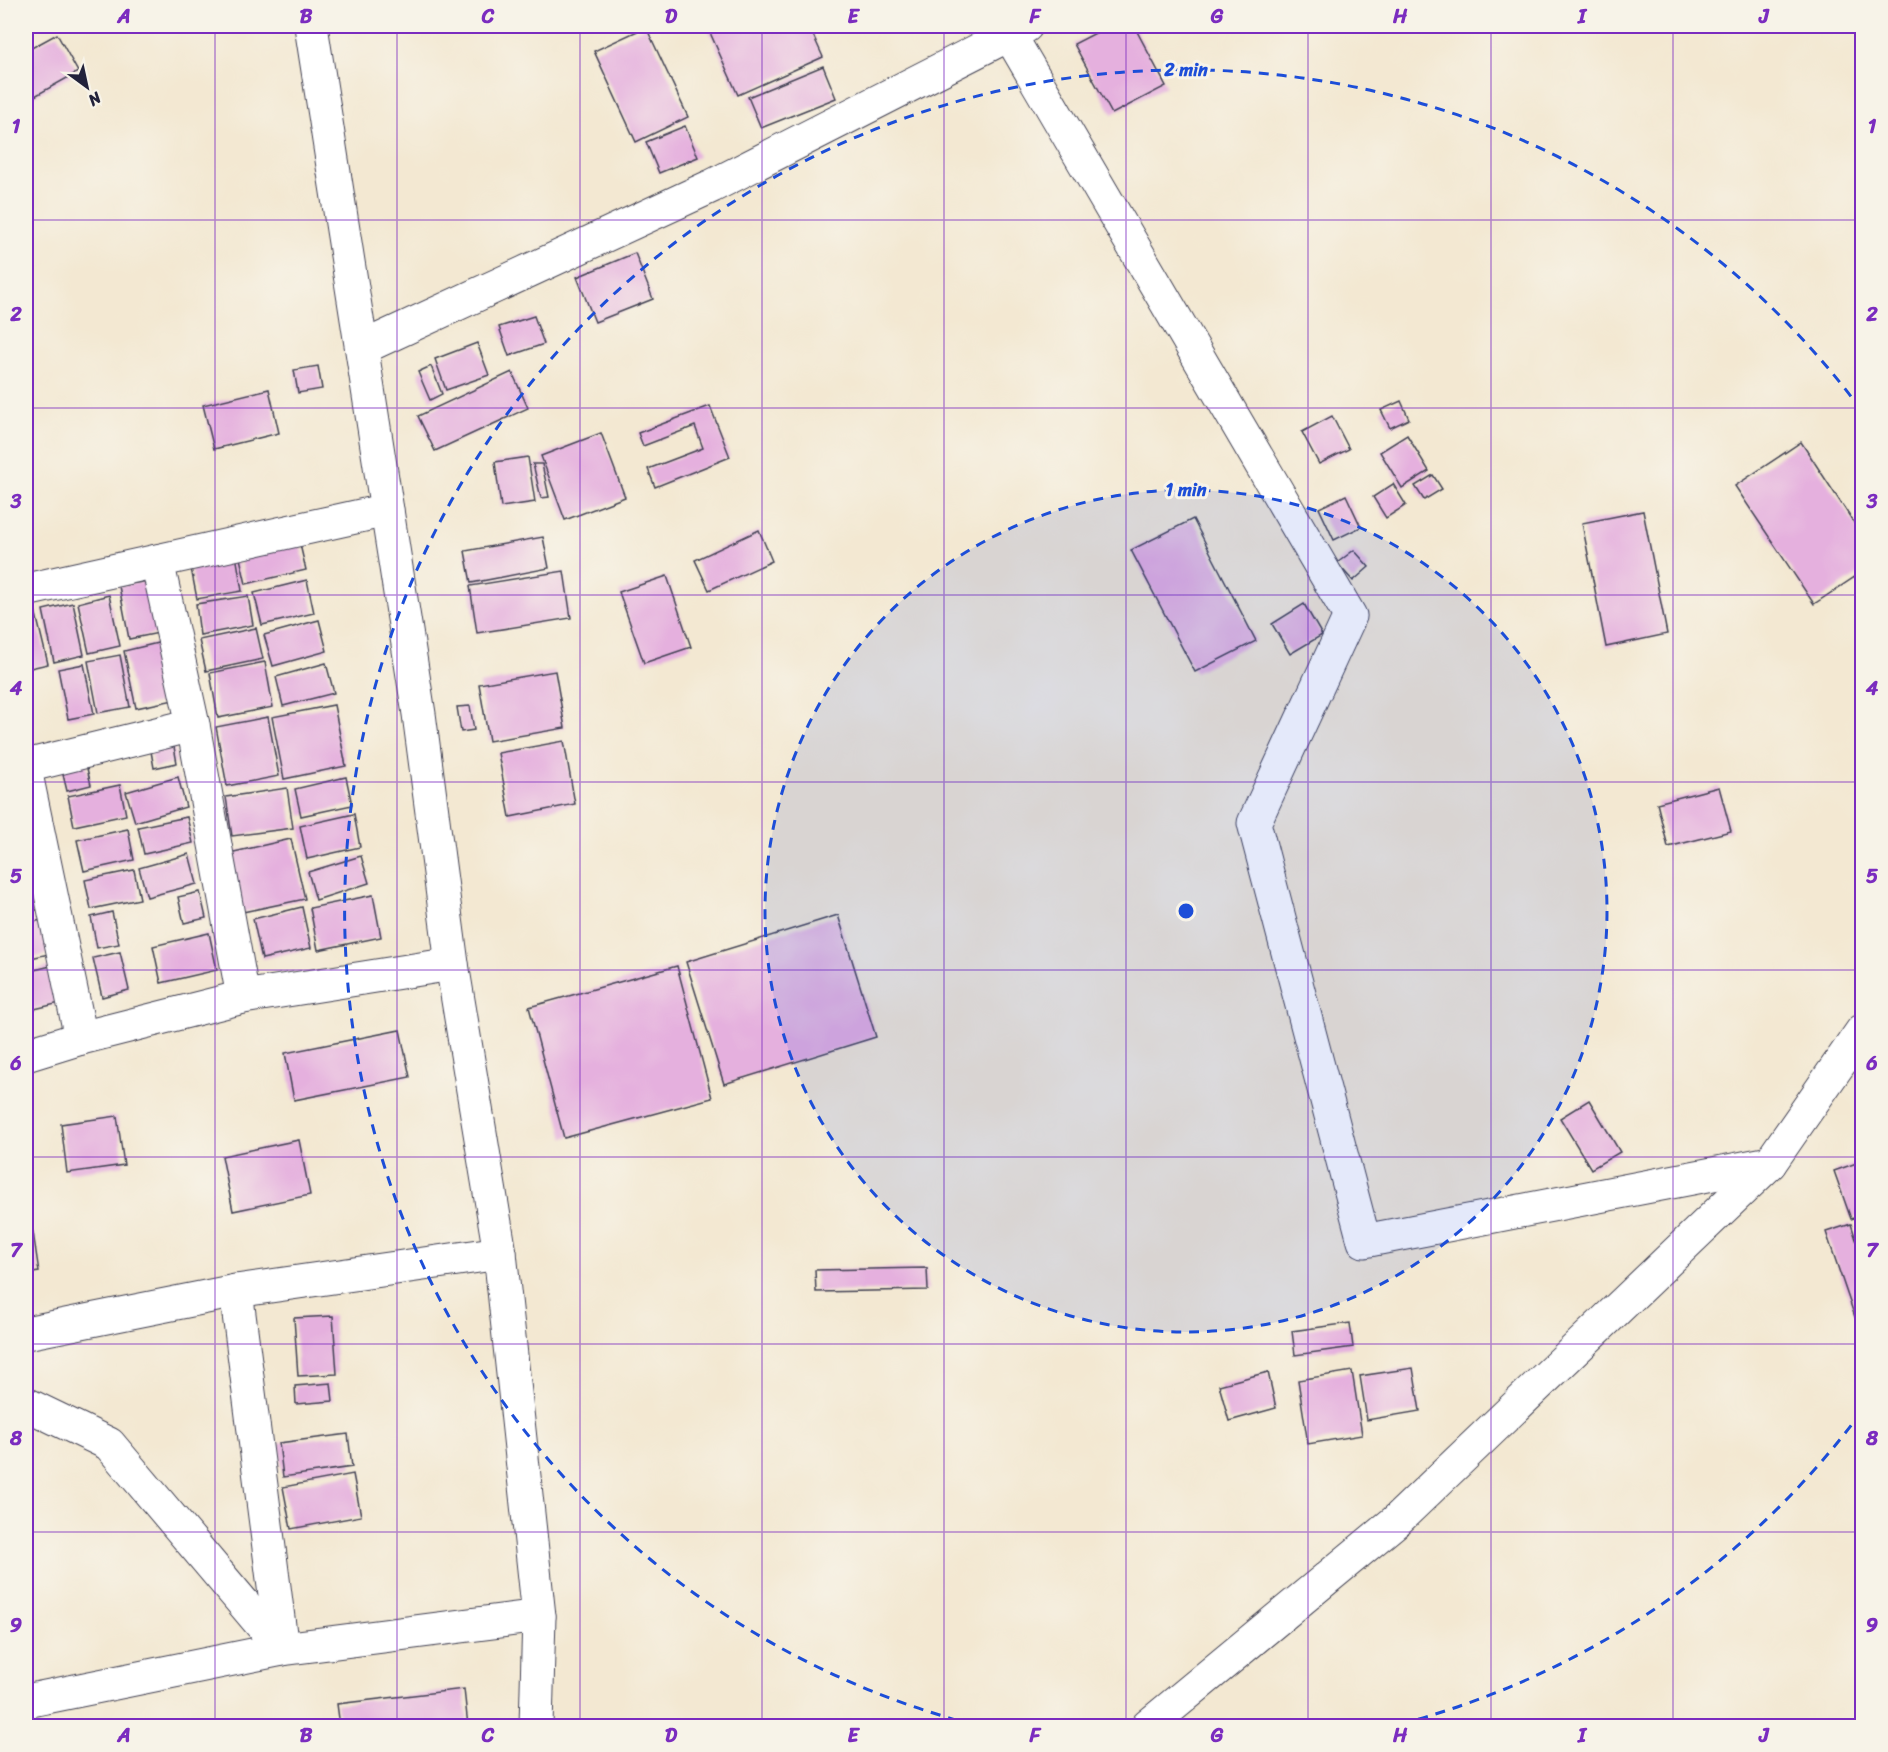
<svg xmlns="http://www.w3.org/2000/svg" width="1888" height="1752" font-family="Sriracha,sans-serif">
<rect width="100%" height="100%" fill="#f7f3e8"/>
<filter id="ink" filterUnits="userSpaceOnUse"><feTurbulence type="fractalNoise" baseFrequency=".0167" numOctaves="2"/><feDisplacementMap in="SourceGraphic" scale="12" xChannelSelector="R" yChannelSelector="G"/><feConvolveMatrix kernelMatrix="1 2 1 2 8 2 1 2 1" color-interpolation-filters="sRGB"/></filter>
<filter id="wash" filterUnits="userSpaceOnUse"><feTurbulence type="fractalNoise" baseFrequency=".008" numOctaves="4" result="noise"/><feDisplacementMap in="SourceGraphic" scale="24" xChannelSelector="R" yChannelSelector="G"/><feGaussianBlur stdDeviation="1.35" result="paint"/><feColorMatrix in="noise" values="0 0 0 0 0 0 0 0 0 0 0 0 0 0 0 0 0 1.4 0 .05"/><feComposite in="paint" operator="in"/></filter>
<g filter="url(#wash)">
<rect width="100%" height="100%" fill="#f3e8d2"/>
<g id="blocks">
<g fill="#e5b0de">
<polygon points="707,26 809,26 823,57 738,95"/>
<polygon points="1109,26 1134,26 1166,86 1112,114 1074,44"/>
<polygon points="646,27 688,117 636,142 594,51"/>
<polygon points="57,34 78,72 26,101 26,51"/>
<polygon points="823,66 836,98 761,128 748,97"/>
<polygon points="685,126 698,157 659,173 646,142"/>
<polygon points="635,253 653,299 595,322 577,277"/>
<polygon points="534,316 544,344 509,356 499,327"/>
<polygon points="477,343 489,375 446,390 435,359"/>
<polygon points="318,366 322,389 298,393 294,370"/>
<polygon points="431,366 442,394 430,400 418,372"/>
<polygon points="512,372 528,408 435,451 418,416"/>
<polygon points="269,389 279,433 214,449 203,405"/>
<polygon points="1401,401 1409,419 1390,428 1381,410"/>
<polygon points="710,406 730,457 655,487 648,469 703,448 695,426 643,446 638,433"/>
<polygon points="1332,416 1349,449 1319,464 1302,432"/>
<polygon points="601,433 625,497 565,520 541,456"/>
<polygon points="1407,435 1429,471 1402,488 1380,452"/>
<polygon points="1801,442 1862,535 1862,572 1814,604 1735,486"/>
<polygon points="528,457 535,502 501,507 495,462"/>
<polygon points="533,464 542,464 549,497 541,498"/>
<polygon points="1433,475 1442,489 1424,500 1415,486"/>
<polygon points="1393,484 1406,505 1386,518 1373,497"/>
<polygon points="1346,495 1361,527 1334,540 1319,508"/>
<polygon points="1643,511 1667,634 1606,647 1582,523"/>
<polygon points="1193,519 1256,641 1195,672 1131,550"/>
<polygon points="759,530 772,561 709,590 695,560"/>
<polygon points="543,537 549,568 471,583 465,551"/>
<polygon points="299,540 306,570 246,584 239,554"/>
<polygon points="1354,550 1369,567 1353,581 1337,563"/>
<polygon points="236,555 242,591 197,599 190,563"/>
<polygon points="564,571 571,618 477,633 470,586"/>
<polygon points="667,576 691,647 644,663 619,592"/>
<polygon points="154,580 164,632 129,639 119,586"/>
<polygon points="307,580 314,613 262,625 254,593"/>
<polygon points="109,595 120,646 89,653 78,603"/>
<polygon points="248,596 253,625 200,635 196,604"/>
<polygon points="73,603 84,655 54,662 43,610"/>
<polygon points="1304,604 1322,635 1290,654 1272,624"/>
<polygon points="34,606 48,664 26,669 26,608"/>
<polygon points="319,620 327,651 273,666 264,635"/>
<polygon points="256,628 263,659 206,671 199,640"/>
<polygon points="162,642 174,700 136,708 124,651"/>
<polygon points="120,655 130,707 98,713 88,661"/>
<polygon points="265,662 273,707 218,718 210,673"/>
<polygon points="326,663 334,693 283,706 276,677"/>
<polygon points="84,664 94,714 68,719 58,669"/>
<polygon points="555,671 565,728 489,741 479,684"/>
<polygon points="334,705 346,766 284,779 272,717"/>
<polygon points="470,706 474,730 461,732 457,707"/>
<polygon points="268,717 279,776 227,786 216,727"/>
<polygon points="172,736 177,763 154,768 149,740"/>
<polygon points="564,741 575,804 510,817 498,753"/>
<polygon points="84,756 91,785 67,791 60,762"/>
<polygon points="178,777 186,807 135,822 126,792"/>
<polygon points="346,777 352,805 301,816 295,789"/>
<polygon points="120,785 126,815 74,826 68,796"/>
<polygon points="1719,787 1731,831 1668,847 1657,803"/>
<polygon points="287,788 293,828 232,836 226,797"/>
<polygon points="354,814 360,847 307,859 300,826"/>
<polygon points="187,817 193,843 144,854 138,827"/>
<polygon points="128,829 134,860 84,871 77,840"/>
<polygon points="291,839 305,899 238,913 225,854"/>
<polygon points="26,841 33,872 26,874"/>
<polygon points="189,854 197,884 147,897 139,868"/>
<polygon points="361,856 369,883 316,900 308,872"/>
<polygon points="134,870 140,899 91,909 85,880"/>
<polygon points="34,880 40,909 26,913 26,882"/>
<polygon points="200,892 206,918 184,923 178,897"/>
<polygon points="373,895 381,937 318,950 310,908"/>
<polygon points="302,907 311,948 262,959 253,919"/>
<polygon points="112,912 119,944 97,948 91,917"/>
<polygon points="838,915 876,1037 724,1084 686,962"/>
<polygon points="41,920 49,954 26,959 26,924"/>
<polygon points="209,933 217,970 161,983 153,946"/>
<polygon points="120,952 129,990 102,997 93,958"/>
<polygon points="51,966 60,1003 26,1011 26,972"/>
<polygon points="677,966 712,1098 564,1138 529,1007"/>
<polygon points="400,1030 410,1077 294,1100 285,1053"/>
<polygon points="1589,1100 1620,1152 1591,1169 1560,1118"/>
<polygon points="117,1116 124,1165 67,1173 61,1124"/>
<polygon points="299,1140 310,1195 233,1211 222,1156"/>
<polygon points="1862,1161 1862,1215 1851,1219 1834,1171"/>
<polygon points="1851,1224 1862,1258 1862,1315 1855,1317 1826,1232"/>
<polygon points="33,1232 39,1272 26,1274 26,1233"/>
<polygon points="927,1268 928,1290 816,1292 815,1270"/>
<polygon points="333,1316 337,1374 298,1376 294,1318"/>
<polygon points="1350,1323 1353,1347 1295,1355 1292,1331"/>
<polygon points="1413,1368 1420,1411 1367,1420 1360,1376"/>
<polygon points="1352,1371 1362,1435 1308,1444 1298,1380"/>
<polygon points="1268,1372 1276,1408 1229,1421 1219,1385"/>
<polygon points="331,1383 333,1401 296,1404 295,1386"/>
<polygon points="348,1434 352,1467 283,1477 279,1443"/>
<polygon points="353,1474 361,1516 291,1529 283,1487"/>
<polygon points="464,1689 468,1726 340,1726 337,1704"/>
</g>
</g>
</g>
<g filter="url(#ink)">
<use href="#blocks" fill-opacity="0" stroke="#414052" stroke-width="1.5"/>
<g fill="none" stroke-linecap="round" stroke-linejoin="round">
<g stroke="#414052" stroke-width="35">
<g id="minor">
<polyline points="1009,34 1350,616 1254,823 1364,1241 1770,1163 1862,1031"/>
<polyline points="362,348 712,186 1026,26"/>
<polyline points="26,590 387,510"/>
<polyline points="193,725 243,997 452,964"/>
<polyline points="26,766 193,725 157,561"/>
<polyline points="26,774 81,1038"/>
<polyline points="26,1055 81,1038 243,997"/>
<polyline points="26,1333 236,1291 500,1253"/>
<polyline points="26,1404 109,1444 282,1649 539,1616"/>
<polyline points="26,1701 282,1649 236,1291"/>
<polyline points="1148,1726 1396,1521 1770,1163"/>
</g>
</g>
<g stroke="#414052" stroke-width="35">
<polyline id="major" points="311,26 419,714 452,964 500,1253 539,1616 536,1726"/>
</g>
<use href="#minor" stroke="#fff" stroke-width="33"/>
<use href="#major" stroke="#fff" stroke-width="33"/>
</g>
</g>
<path fill="none" stroke="#7b2cbf" stroke-width="1.5" stroke-opacity="0.55" d="M215 26V1726M397 26V1726M580 26V1726M762 26V1726M944 26V1726M1126 26V1726M1308 26V1726M1491 26V1726M1673 26V1726M26 220H1862M26 408H1862M26 595H1862M26 782H1862M26 970H1862M26 1157H1862M26 1344H1862M26 1532H1862"/>
<circle cx="1186" cy="911" r="421" fill="#1d4ed8" fill-opacity=".12"/>
<g fill="none" stroke="#1d4ed8" stroke-width="3" stroke-dasharray="10 8">
<circle cx="1186" cy="911" r="421"/>
<path d="M1862 1411A841 841 0 0 1 1397 1725M975 1725A841 841 0 1 1 1862 411"/>
</g>
<circle cx="1186" cy="911" r="9" fill="#1d4ed8" stroke="#f7f3e8" stroke-width="3"/>
<g font-size="18" text-anchor="middle" font-weight="bold" fill="#1d4ed8" stroke="#f7f3e8" stroke-width="6" stroke-linejoin="round" paint-order="stroke">
<text x="1186" y="76">2 min</text>
<text x="1186" y="496">1 min</text>
</g>
<rect width="1888" height="1752" fill="none" stroke="#f7f3e8" stroke-width="66"/>
<g transform="translate(87 87) rotate(147)" stroke="#f7f3e8" stroke-width="4.5" paint-order="stroke">
<path d="M0-4.5L10 22L0 15L-10 22Z" fill="#22223b"/>
<text y="-9" font-size="16" font-weight="bold" text-anchor="middle" fill="#22223b">N</text>
</g>
<rect x="33" y="33" width="1822" height="1686" fill="none" stroke="#7b2cbf" stroke-width="2"/>
<g font-size="20" text-anchor="middle" font-weight="bold" fill="#7b2cbf">
<text x="124" y="23">A</text>
<text x="306" y="23">B</text>
<text x="488" y="23">C</text>
<text x="671" y="23">D</text>
<text x="853" y="23">E</text>
<text x="1035" y="23">F</text>
<text x="1217" y="23">G</text>
<text x="1400" y="23">H</text>
<text x="1582" y="23">I</text>
<text x="1764" y="23">J</text>
<text x="16" y="133">1</text>
<text x="1872" y="133">1</text>
<text x="16" y="321">2</text>
<text x="1872" y="321">2</text>
<text x="16" y="508">3</text>
<text x="1872" y="508">3</text>
<text x="16" y="695">4</text>
<text x="1872" y="695">4</text>
<text x="16" y="883">5</text>
<text x="1872" y="883">5</text>
<text x="16" y="1070">6</text>
<text x="1872" y="1070">6</text>
<text x="16" y="1257">7</text>
<text x="1872" y="1257">7</text>
<text x="16" y="1445">8</text>
<text x="1872" y="1445">8</text>
<text x="16" y="1632">9</text>
<text x="1872" y="1632">9</text>
<text x="124" y="1742">A</text>
<text x="306" y="1742">B</text>
<text x="488" y="1742">C</text>
<text x="671" y="1742">D</text>
<text x="853" y="1742">E</text>
<text x="1035" y="1742">F</text>
<text x="1217" y="1742">G</text>
<text x="1400" y="1742">H</text>
<text x="1582" y="1742">I</text>
<text x="1764" y="1742">J</text>
</g>
</svg>
